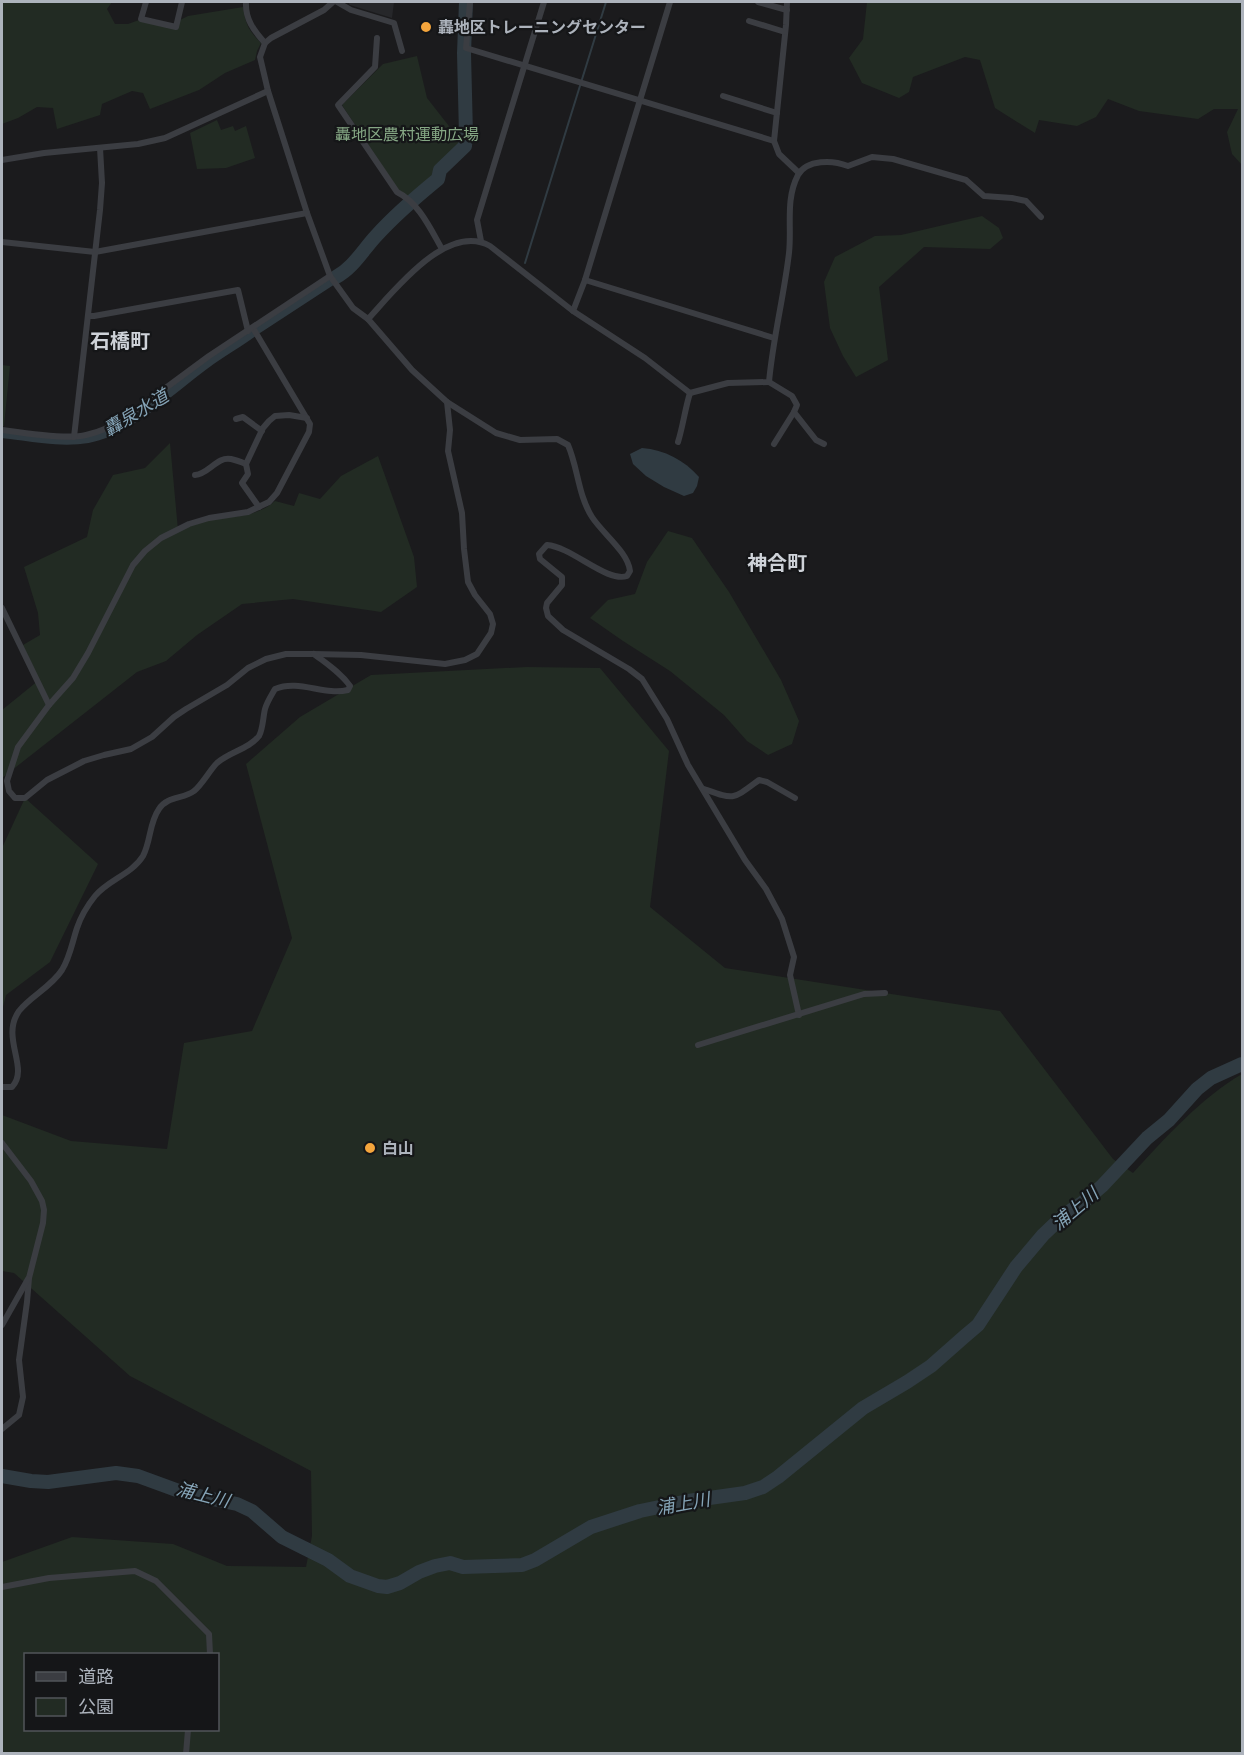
<svg xmlns="http://www.w3.org/2000/svg" width="1244" height="1755" viewBox="0 0 1244 1755" font-family="'Noto Sans','Noto Sans JP',sans-serif">
<style>
.built{fill:#26272a}
.green{fill:#222b23;fill-rule:evenodd}
.water{fill:#303b42}
.lines{fill:none;stroke-linecap:round;stroke-linejoin:round}
.stream{stroke:#303b42;stroke-width:2}
.canal{stroke:#303b42;stroke-width:8}
.river{stroke:#303b42;stroke-width:14}
.minor{stroke:#3b3d42;stroke-width:6}
.poi-dot{fill:#f4a53c;stroke:#151618;stroke-width:2}
.labels{text-anchor:middle;stroke-width:4.5;stroke-linejoin:round;paint-order:stroke}
.poi-label{font-size:16px;font-weight:bold;fill:#adb3bc;stroke:#151618;text-anchor:start}
.park-label{font-size:16px;fill:#85a784;stroke:#151618}
.water-label{font-size:18px;font-style:italic;fill:#85a4b7;stroke:#151618}
.quarter-label{font-size:20px;font-weight:bold;fill:#ced2d8;stroke:#151618}
</style>
<rect width="100%" height="100%" fill="#1b1b1d"/>
<polygon class="built" points="348,2 394,2 392,18 350,5"/>
<g class="green">
<path d="M2 2H112L107 9 115 24H128L139 20 177 29 180 20 188 16 243 7C246 25 248 30 261 43L257 51 255 60 225 73 199 90 150 109 143 93 132 91 102 104 100 115 57 129 53 108 37 107 18 118 2 124Z"/>
<polygon points="867,2 1242,2 1242,165 1232,154 1227,132 1238,109 1214,109 1198,119 1139,111 1108,99 1096,117 1077,126 1039,120 1035,133 995,108 980,60 965,57 913,77 909,92 899,98 862,83 849,58 863,39"/>
<polygon points="417,56 427,98 463,144 434,172 437,177 411,198 399,191 342,105 383,64"/>
<polygon points="217,120 221,130 233,126 235,131 246,126 255,158 226,168 197,169 190,133"/>
<polygon points="982,216 999,228 1003,238 990,249 924,247 879,287 888,360 856,377 843,356 830,328 824,282 835,257 875,236 901,235"/>
<polygon points="2,365 10,366 4,426 2,426"/>
<path d="M170 443 178 530C189 527 200 522 211 520 234 516 257 517 275 501L294 506 299 493 320 499 341 476 378 456 414 557 417 587 381 612 293 599 242 604 197 635 166 661 137 672 2 778V710L39 680 23 645 40 635 38 613 24 567 87 537 93 510 113 475 145 468Z"/>
<polygon points="668,531 692,538 729,592 781,680 799,721 792,744 768,755 747,741 724,715 670,671 623,641 590,618 608,600 635,594 647,562"/>
<path d="M527 667 600 668 669 751 650 907 725 968 1000 1011 1113 1159 1133 1173C1164 1139 1202 1097 1242 1074V1753H2V1562L72 1537 173 1544 227 1566 306 1567 312 1536 311 1471 130 1376 14 1273 2 1271V1115L71 1141 167 1149 184 1043 252 1031 292 938 246 764 300 717 371 675ZM26 1654H218V1730H26Z"/>
<polygon points="25,798 98,864 50,962 6,995 2,1011 2,848"/>
</g>
<path class="water" d="M642 448C665 450 684 460 699 477L697 486 693 493 684 496 664 487 646 476 633 464 630 454Z"/>
<g class="lines">
<polyline class="stream" points="525,263 606,2"/>
<g class="canal">
<polyline points="259,329 331,282"/>
<path d="M2 434C30 437 60 444 88 439 127 433 175 387 207 364 222 353 238 344 253 333"/>
</g>
<g class="river">
<path d="M336 277C353 268 363 250 376 236 395 215 416 197 438 179L440 170 465 146 466 135 464 53 466 2"/>
<polyline points="2,1476 31,1481 48,1482 116,1473 138,1476 179,1491 207,1498 237,1504 252,1511 282,1537 328,1560 350,1576 378,1586 387,1587 400,1583 419,1572 435,1566 450,1563 463,1567 522,1565 535,1560 591,1527 640,1511 688,1501 745,1493 763,1487 778,1477 863,1408 907,1382 931,1366 965,1336 978,1325 1016,1267 1043,1235 1064,1215 1082,1203 1102,1186 1147,1138 1169,1120 1197,1089 1211,1078 1242,1064"/>
</g>
<g class="minor">
<polyline points="146,2 141,19 176,27 182,2"/>
<path d="M246 2C245 19 254 31 265 43"/>
<path d="M333 2 324 10 271 38 265 43 260 57 268 91 307 213 330 276 353 308 368 319 412 370 447 402 496 433 520 440 557 439 568 445C578 468 578 495 592 517 603 534 628 552 630 571L627 576C607 583 572 547 547 545L539 554 540 559 562 577V585L547 603 546 608 548 616 563 630 629 669 642 679 667 719 688 765 745 860 766 889 782 919 794 957 790 975 799 1015"/>
<polyline points="337,2 351,10 394,23 402,51"/>
<polyline points="470,2 466,48 774,141"/>
<polyline points="758,2 787,10"/>
<polyline points="787,2 786,25 774,141 779,154 799,173"/>
<polyline points="749,21 785,32"/>
<path d="M377 38 375 67 338 105 397 192C419 203 430 228 442 249"/>
<polyline points="723,96 777,113"/>
<polyline points="2,160 44,153 138,144 165,138 268,91"/>
<polyline points="481,241 477,220 544,2"/>
<polyline points="2,242 95,252 307,213"/>
<polyline points="585,280 774,338"/>
<polyline points="573,311 585,280 670,2"/>
<polyline points="88,316 94,316 238,290 248,331"/>
<path d="M368 319C394 291 447 222 490 246L573 311 645 358 690 393"/>
<polyline points="253,328 310,424 309,432 277,493 269,502 248,512 209,518 189,524 161,538 145,551 133,565 88,653 73,678 49,705 18,747 7,781 9,791 15,798 25,798 47,780 84,761 104,755 131,749 152,737 174,717 186,709 227,685 248,668 266,659 286,654 313,654 361,655 445,664 465,660 477,654 491,633 493,624 490,614 475,595 468,582 464,549 462,513 448,451 450,430 447,402"/>
<polyline points="769,382 792,396 797,405 794,412 816,440 824,444"/>
<path d="M690 393 728 383 769 382C773 338 784 296 789 253 792 227 785 200 798 175 807 159 833 160 848 166L872 157 893 159 966 180 984 196 1012 198 1026 201 1041 217"/>
<polyline points="236,419 243,417 262,431"/>
<path d="M2 430C23 433 66 440 86 435 100 432 113 426 125 418L209 356 330 276"/>
<polyline points="74,437 100,210 102,183 100,148"/>
<path d="M678 442C683 426 685 409 690 393"/>
<polyline points="774,444 794,412"/>
<path d="M195 475C209 474 217 456 231 459 236 460 241 462 246 464"/>
<polyline points="259,507 242,483 248,474 246,464 263,428 269,421 275,416 289,415 307,418"/>
<polyline points="2,608 49,705"/>
<path d="M704 789C735 800 732 800 759 780L767 782 795 798"/>
<polyline points="698,1045 864,994 885,993"/>
<path d="M2 1087H12C30 1068 0 1038 19 1011 31 996 51 987 62 970 70 957 72 943 77 928 81 916 87 906 95 896 108 880 132 874 143 856 151 841 149 823 159 809 167 796 184 799 194 791 201 786 210 770 217 763 229 752 249 749 259 736 263 729 263 717 265 709 267 702 271 696 275 689 299 679 324 696 348 690L350 686C341 673 327 664 314 654"/>
<polyline points="2,1143 31,1181 42,1201 44,1210 43,1223 29,1278 27,1302 19,1360 23,1397 19,1415 2,1429"/>
<polyline points="2,1325 28,1279"/>
<polyline points="2,1587 49,1578 135,1571 156,1581 209,1634 210,1654"/>
<polyline points="186,1754 188,1730"/>
</g>
</g>
<g class="poi-dot">
<circle cx="426" cy="27" r="6"/>
<circle cx="370" cy="1148" r="6"/>
</g>
<g class="labels">
<g class="poi-label">
<text x="438" y="33">轟地区トレーニングセンター</text>
<text x="382" y="1154">白山</text>
</g>
<g class="park-label">
<text x="407" y="140">轟地区農村運動広場</text>
</g>
<g class="water-label">
<text transform="translate(136 413) rotate(-31)" y="6">轟泉水道</text>
<text transform="translate(1075 1209) rotate(-40)" y="6">浦上川</text>
<text transform="translate(203 1495) rotate(14)" y="6">浦上川</text>
<text transform="translate(683 1504) rotate(-10)" y="6">浦上川</text>
</g>
<g class="quarter-label">
<text x="120" y="348">石橋町</text>
<text x="777" y="570">神合町</text>
</g>
</g>
<rect width="1244" height="1755" fill="none" stroke="#adb3bc" stroke-width="6"/>
<rect x="24" y="1653" width="195" height="78" fill="#151618" stroke="#52555a" stroke-width="1.5"/>
<rect x="36" y="1672" width="30" height="9" fill="#3b3d42" stroke="#52555a" stroke-width="1.5"/>
<text x="78" y="1683" font-size="18" fill="#adb3bc">道路</text>
<rect x="36" y="1698" width="30" height="18" fill="#222b23" stroke="#52555a" stroke-width="1.5"/>
<text x="78" y="1713" font-size="18" fill="#adb3bc">公園</text>
</svg>
